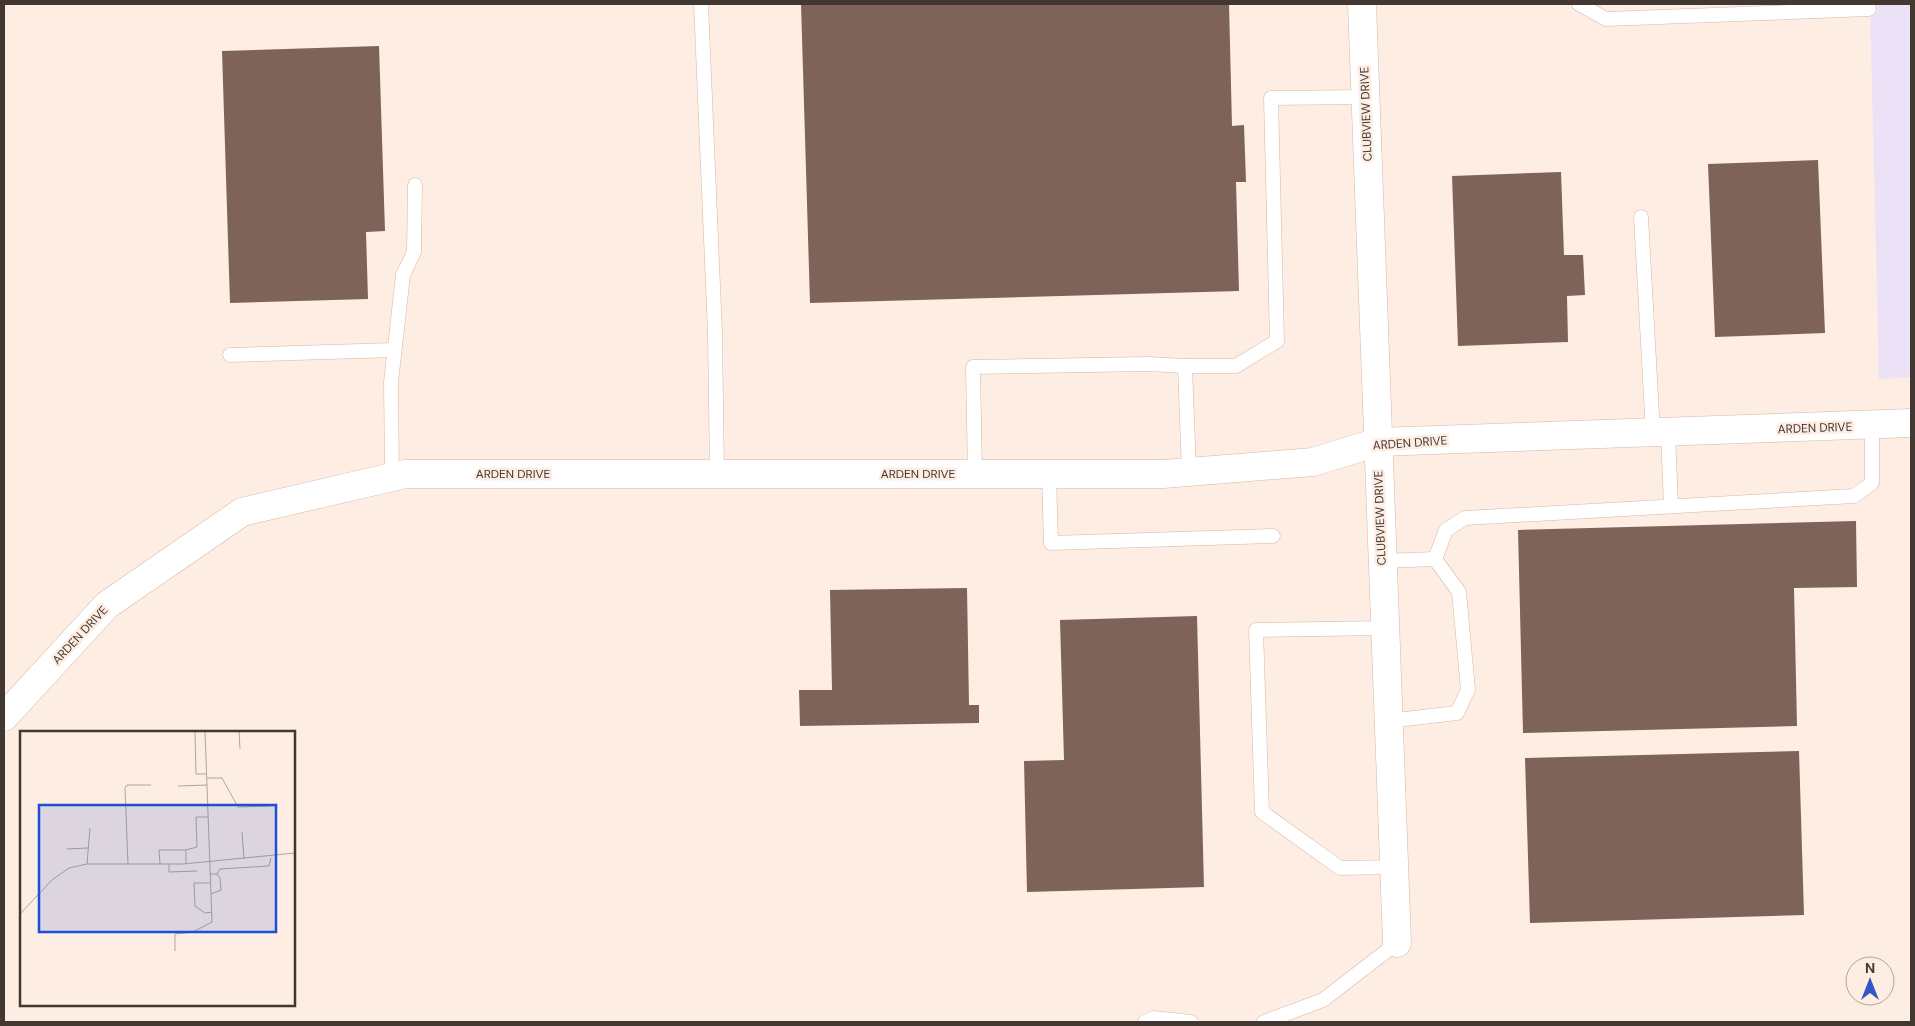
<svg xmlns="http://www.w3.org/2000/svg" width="1915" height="1026" viewBox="0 0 1915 1026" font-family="'DM Sans',sans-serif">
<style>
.industrial{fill:#ebe2f7}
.building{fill:#7e6358}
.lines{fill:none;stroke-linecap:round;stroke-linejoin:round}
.service-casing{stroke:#d4b8a8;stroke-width:15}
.minor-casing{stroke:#d4b8a8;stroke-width:29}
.service{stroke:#fff;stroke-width:14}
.minor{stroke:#fff;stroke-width:28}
.labels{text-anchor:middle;stroke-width:5;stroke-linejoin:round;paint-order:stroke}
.street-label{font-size:12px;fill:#433831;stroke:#feede2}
.inset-road{fill:none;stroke:#b3a59b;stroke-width:1}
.view{fill:#1d4ed8;fill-opacity:0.15;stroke:#1d4ed8;stroke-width:2.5}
.inset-edge{fill:none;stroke:#433831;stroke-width:2.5}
</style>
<rect width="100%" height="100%" fill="#feede2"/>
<polygon class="industrial" points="1870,4 1911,4 1911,377 1879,379"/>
<g class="building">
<polygon points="801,4 1229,4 1232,126 1244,125 1246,182 1236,182 1239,291 810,303"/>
<polygon points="379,46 385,231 366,232 368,299 230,303 222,51"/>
<polygon points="1818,160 1825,333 1715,337 1708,164"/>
<polygon points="1561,172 1564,255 1583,255 1585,295 1567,296 1568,342 1458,346 1452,176"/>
<polygon points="1856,521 1857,587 1794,588 1797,726 1523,733 1518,530"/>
<polygon points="967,588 969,705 979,705 979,723 800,726 799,690 832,690 830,590"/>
<polygon points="1197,616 1204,887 1027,892 1024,761 1064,760 1060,620"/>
<polygon points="1799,751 1804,915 1530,923 1525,758"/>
</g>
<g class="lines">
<g class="service-casing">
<g id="service">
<polyline points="701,4 715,333 717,474"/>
<polyline points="1579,4 1606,19 1869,9"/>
<polyline points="1641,217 1653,433"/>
<polyline points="230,355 394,350"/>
<polyline points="1668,433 1671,506"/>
<polyline points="1189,472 1185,366 1236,366 1277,341 1271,98 1366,97"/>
<polyline points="975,474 973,367 1148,364 1185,366"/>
<polyline points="1049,474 1051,543 1273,536"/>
<polyline points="392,477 391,382 403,275 414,252 415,185"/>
<polyline points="1435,559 1446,530 1465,518 1854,496 1872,483 1872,426"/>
<polyline points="1382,561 1435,559 1459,592 1468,690 1457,713 1388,721"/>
<polyline points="1385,628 1256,630 1262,812 1340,868 1394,867"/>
<polyline points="1145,1022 1154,1018 1191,1022"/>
<polyline points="1264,1022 1323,1000 1397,943"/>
</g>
</g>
<g class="minor-casing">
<g id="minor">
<polyline points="1362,4 1397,943"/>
<polyline points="4,717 107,605 242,512 405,474 1163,474 1313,462 1378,442 1911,423"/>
</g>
</g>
<use href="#service" class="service"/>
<use href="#minor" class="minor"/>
</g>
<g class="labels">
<g class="street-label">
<text transform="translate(1366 114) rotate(-92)" y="4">CLUBVIEW DRIVE</text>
<text transform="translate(1815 428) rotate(-2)" y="4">ARDEN DRIVE</text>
<text transform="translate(1410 443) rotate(-4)" y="4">ARDEN DRIVE</text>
<text x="513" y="478">ARDEN DRIVE</text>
<text x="918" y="478">ARDEN DRIVE</text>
<text transform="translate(1380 518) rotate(-92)" y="4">CLUBVIEW DRIVE</text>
<text transform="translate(80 635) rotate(-47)" y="4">ARDEN DRIVE</text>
</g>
</g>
<g transform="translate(20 731)">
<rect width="275" height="275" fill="#feede2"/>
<path class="inset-road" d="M175 0 176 43H187M219 0 220 18M187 47H202L218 76 251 75M158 55 187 54M222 101 224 128M47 118 68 117M166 132V119L177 116 176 86H188M67 133 70 97M108 133 105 57 107 54H131M140 133 139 119H166M149 133V141L177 140M190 143H197L200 147 201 159 191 163M197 143 200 138 249 135 251 127M190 152H174L175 175 185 182 192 181M0 183 32 149 49 137 67 133H163L275 122M155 220V203L173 201 192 191 185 0"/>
<path class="view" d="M19 74H256V201H19Z"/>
<rect width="275" height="275" class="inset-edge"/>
</g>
<rect width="1915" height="1026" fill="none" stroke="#433831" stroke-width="10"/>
<g transform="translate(1870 981)"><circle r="24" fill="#feede2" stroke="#b3a59b"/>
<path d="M0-4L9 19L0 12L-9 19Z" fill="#3156c6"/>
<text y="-8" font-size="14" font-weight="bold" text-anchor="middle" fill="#433831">N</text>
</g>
</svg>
